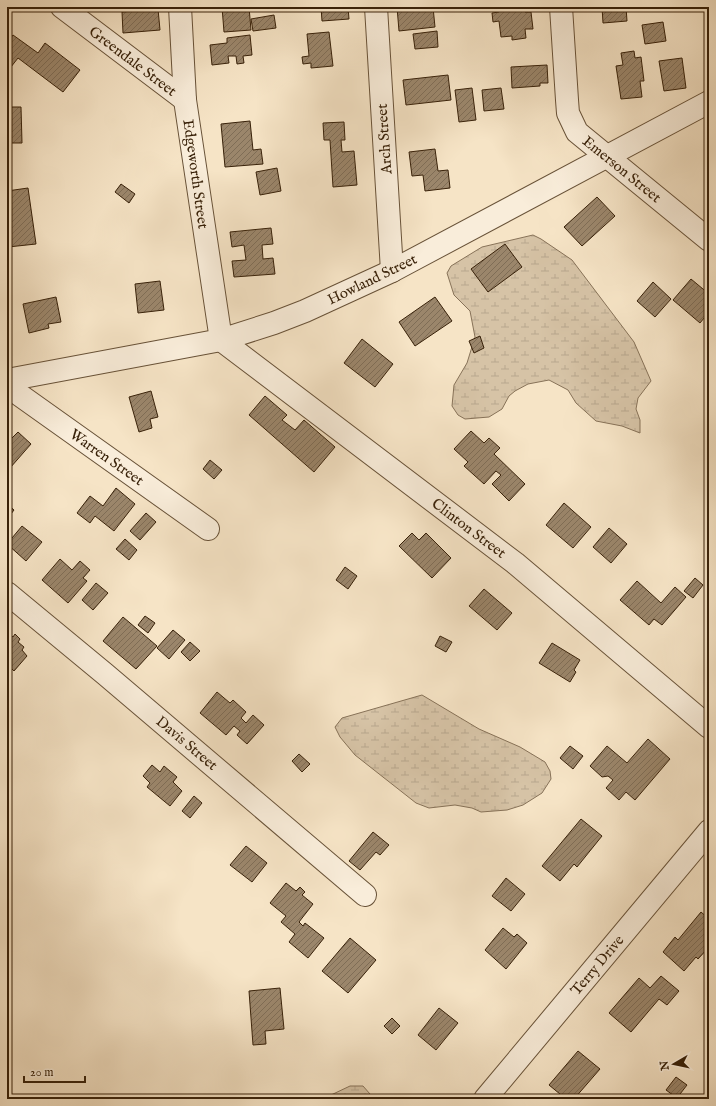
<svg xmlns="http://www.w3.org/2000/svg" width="716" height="1106" viewBox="0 0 716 1106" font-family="'IM FELL English',serif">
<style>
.wetland{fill:url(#wetland-marsh);stroke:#877258}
.building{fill:url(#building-hatch);stroke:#382109}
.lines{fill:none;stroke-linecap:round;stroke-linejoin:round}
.minor-casing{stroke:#685238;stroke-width:24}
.minor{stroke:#f9edda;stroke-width:22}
.labels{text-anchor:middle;stroke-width:3;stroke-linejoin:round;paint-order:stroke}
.street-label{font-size:15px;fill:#382109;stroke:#f9edda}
</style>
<defs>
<pattern id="wetland-marsh" width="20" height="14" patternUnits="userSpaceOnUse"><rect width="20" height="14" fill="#d6c3a6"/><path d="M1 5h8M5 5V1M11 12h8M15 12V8" fill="none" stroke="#b8a78e"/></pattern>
<pattern id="building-hatch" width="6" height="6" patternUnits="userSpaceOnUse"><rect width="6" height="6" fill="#9b866b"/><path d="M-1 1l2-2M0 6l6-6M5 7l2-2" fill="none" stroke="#7f6d56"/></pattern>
</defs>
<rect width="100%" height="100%" fill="#f6e4c6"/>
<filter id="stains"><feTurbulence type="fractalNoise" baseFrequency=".005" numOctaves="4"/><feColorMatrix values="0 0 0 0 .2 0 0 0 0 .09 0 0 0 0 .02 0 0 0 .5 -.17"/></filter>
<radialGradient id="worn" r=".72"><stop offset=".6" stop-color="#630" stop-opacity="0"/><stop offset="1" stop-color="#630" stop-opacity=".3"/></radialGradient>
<g class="wetland">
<polygon points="533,235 541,239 572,260 634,342 651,381 638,398 636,409 640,420 640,433 622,426 596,421 576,403 568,390 549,380 528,384 515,391 509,396 502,409 489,417 465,419 458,415 452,406 454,385 467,363 475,337 470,311 454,295 447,273 451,266 482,247"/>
<polygon points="422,695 479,729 520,747 545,762 550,771 551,779 542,793 523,805 507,810 481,812 472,808 455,805 429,808 416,803 355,755 340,737 335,727 342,718"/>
<polygon points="350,1086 363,1086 370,1094 373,1099 327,1099 331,1095"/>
</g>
<g class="building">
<polygon points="222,7 249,7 251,30 224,32"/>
<polygon points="321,7 348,7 349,19 322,21"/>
<polygon points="397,7 433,7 435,27 399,31"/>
<polygon points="501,7 524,7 525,12 531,12 533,29 525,29 526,38 512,40 512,36 501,37 499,21 493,22 492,13 499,12 498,8 501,8"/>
<polygon points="602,7 626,7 627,21 603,23"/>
<polygon points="158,9 160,30 123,33 122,12"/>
<polygon points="274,15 276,28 253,31 251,19"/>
<polygon points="663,22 666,41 645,44 642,25"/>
<polygon points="437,31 438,47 415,49 413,34"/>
<polygon points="329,32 333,66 311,68 311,63 303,64 302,57 309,56 307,34"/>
<polygon points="13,35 38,53 45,43 80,70 63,92 18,58 7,72 7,43"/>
<polygon points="250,35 252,55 243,56 244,63 237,64 236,56 228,56 229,63 212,65 210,45 227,43 227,38"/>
<polygon points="634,51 635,58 641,57 644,81 640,81 642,97 621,99 616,66 623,65 621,53"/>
<polygon points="682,58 686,88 664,91 659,61"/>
<polygon points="547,65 548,83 540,83 540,86 512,88 511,67"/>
<polygon points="448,75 451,100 406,105 403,80"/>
<polygon points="472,88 476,120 459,122 455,90"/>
<polygon points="501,88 504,109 484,111 482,90"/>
<polygon points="7,107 21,107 22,143 7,143"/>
<polygon points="250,121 253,150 261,149 263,164 225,167 221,124"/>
<polygon points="344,122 345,140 341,140 342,152 354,151 357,185 333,187 330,140 324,140 323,123"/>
<polygon points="435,149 438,171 448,170 450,188 425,191 423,175 412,176 409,152"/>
<polygon points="277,168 281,191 260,195 256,172"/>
<polygon points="121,184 135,194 129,203 115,192"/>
<polygon points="28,188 36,244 8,247 7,191"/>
<polygon points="597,197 615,216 582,246 564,227"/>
<polygon points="271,228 273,244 262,245 263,259 273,258 275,274 234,277 232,261 246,260 244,245 232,247 230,232"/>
<polygon points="505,244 522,267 488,292 471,269"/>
<polygon points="691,279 709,294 709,312 700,323 673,300"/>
<polygon points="160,281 164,310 138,313 135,284"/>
<polygon points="653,282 671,299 655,317 637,301"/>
<polygon points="56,297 61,322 48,324 49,328 29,333 23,304"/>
<polygon points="435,297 452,321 415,346 399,322"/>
<polygon points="480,336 484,348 474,353 469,341"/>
<polygon points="362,339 393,364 375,387 344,363"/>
<polygon points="151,391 158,417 150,419 152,428 139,432 129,397"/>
<polygon points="265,396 287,415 282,420 295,430 304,420 335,447 314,472 249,415"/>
<polygon points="471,431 484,443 489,438 500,448 494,454 525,484 509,501 492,484 501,475 496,471 484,484 464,466 468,462 454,449"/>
<polygon points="18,432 31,444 10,468 7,466 7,438 8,436 11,439"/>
<polygon points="210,460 222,470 214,479 203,469"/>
<polygon points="116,488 135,504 114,531 95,516 90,523 77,513 90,496 103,506"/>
<polygon points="564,503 591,527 573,548 546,525"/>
<polygon points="7,504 14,510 7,519"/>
<polygon points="146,513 156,522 140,540 130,531"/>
<polygon points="22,526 42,542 26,561 7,544"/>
<polygon points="609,528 627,544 611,563 593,547"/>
<polygon points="412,533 419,540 426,533 451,558 432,578 399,546"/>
<polygon points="125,539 137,550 129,560 116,549"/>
<polygon points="60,559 72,570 80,561 90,570 83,578 87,581 68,603 42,580"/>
<polygon points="345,567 357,576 348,589 336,580"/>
<polygon points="695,578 703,585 693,598 684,591"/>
<polygon points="637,581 661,603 675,587 686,597 662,625 654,619 649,625 620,600"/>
<polygon points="96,583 108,593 93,610 82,600"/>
<polygon points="484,589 512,613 497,630 469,606"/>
<polygon points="145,616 155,623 148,633 138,625"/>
<polygon points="123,617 157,646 136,669 103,641"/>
<polygon points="173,630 185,640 169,659 157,648"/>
<polygon points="7,632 13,637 15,634 20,639 18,642 24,647 22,650 27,656 14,671 7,664"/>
<polygon points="440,636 452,642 446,652 435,646"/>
<polygon points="190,642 200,651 190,661 181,652"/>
<polygon points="552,643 580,660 574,670 576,672 570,682 539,663"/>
<polygon points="217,692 230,703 233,700 246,712 241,718 246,723 253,715 264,725 247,744 237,735 240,731 234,726 226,735 200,713"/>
<polygon points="648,739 670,759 635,800 626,792 619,800 606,788 613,780 608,776 602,777 590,766 607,746 627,763"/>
<polygon points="570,746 583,756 573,769 560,758"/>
<polygon points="299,754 310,764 302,772 292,761"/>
<polygon points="152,765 160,772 164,766 177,777 173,782 182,791 170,806 147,787 150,783 143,776"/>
<polygon points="194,796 202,803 190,818 182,811"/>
<polygon points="581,819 602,836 577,867 574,864 560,881 542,866"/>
<polygon points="373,832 389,845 380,855 376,852 360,870 349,861"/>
<polygon points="246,846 267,863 252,882 230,865"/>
<polygon points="506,878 525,894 511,911 492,896"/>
<polygon points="286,883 296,891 300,887 305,892 302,895 313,904 299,922 303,926 305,923 324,938 308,958 289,942 295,934 281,922 286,916 270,903"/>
<polygon points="701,912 709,919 709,947 698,959 696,957 684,971 663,952 675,937 678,940"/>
<polygon points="503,928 514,937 517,934 527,943 506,969 485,950"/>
<polygon points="350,938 376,960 348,993 322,971"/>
<polygon points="661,976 679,991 667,1005 659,999 631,1032 609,1013 639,978 650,988"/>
<polygon points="280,988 284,1029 265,1031 266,1044 253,1045 249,991"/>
<polygon points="439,1008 458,1023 436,1050 418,1035"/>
<polygon points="392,1018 400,1026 392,1034 384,1026"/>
<polygon points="578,1051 600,1069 574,1099 566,1099 549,1085"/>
<polygon points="676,1077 687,1085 677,1098 666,1090"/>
</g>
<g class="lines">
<g class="minor-casing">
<g id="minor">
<polyline points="62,7 185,100"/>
<polyline points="180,7 185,100 221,340 515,563 709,727"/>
<polyline points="376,7 392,271"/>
<polyline points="561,7 567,100 568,113 577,132 709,240"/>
<polyline points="7,380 221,340 274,323 305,311 392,271 709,102"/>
<polyline points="7,386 208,529"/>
<polyline points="7,593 105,674 365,895"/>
<polyline points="485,1099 709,831"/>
</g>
</g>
<use href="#minor" class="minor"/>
</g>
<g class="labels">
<g class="street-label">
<text transform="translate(133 61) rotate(37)" y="5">Greendale Street</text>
<text transform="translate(384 139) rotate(-94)" y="5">Arch Street</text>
<text transform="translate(622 169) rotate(39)" y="5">Emerson Street</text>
<text transform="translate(196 174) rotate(82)" y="5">Edgeworth Street</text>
<text transform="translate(372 279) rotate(-26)" y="5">Howland Street</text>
<text transform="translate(107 457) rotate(35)" y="5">Warren Street</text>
<text transform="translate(469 528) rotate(37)" y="5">Clinton Street</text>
<text transform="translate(187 743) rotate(40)" y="5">Davis Street</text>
<text transform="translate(597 965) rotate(-50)" y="5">Terry Drive</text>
</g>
</g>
<rect width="716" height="1106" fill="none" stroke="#f6e4c6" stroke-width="24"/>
<rect x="8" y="8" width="700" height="1090" fill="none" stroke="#382109" stroke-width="2"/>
<rect x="12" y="12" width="692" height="1082" fill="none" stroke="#382109"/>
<g transform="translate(674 1064) rotate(261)" stroke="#f9edda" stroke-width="3" paint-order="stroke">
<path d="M0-3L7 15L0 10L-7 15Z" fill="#382109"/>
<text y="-6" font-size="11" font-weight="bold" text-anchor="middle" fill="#382109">N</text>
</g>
<path d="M24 1076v6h61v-6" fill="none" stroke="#382109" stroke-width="2"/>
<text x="30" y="1076" font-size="12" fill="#382109" stroke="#f9edda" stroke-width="3" paint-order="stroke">20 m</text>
<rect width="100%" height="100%" filter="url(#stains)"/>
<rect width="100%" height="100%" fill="url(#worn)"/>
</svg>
